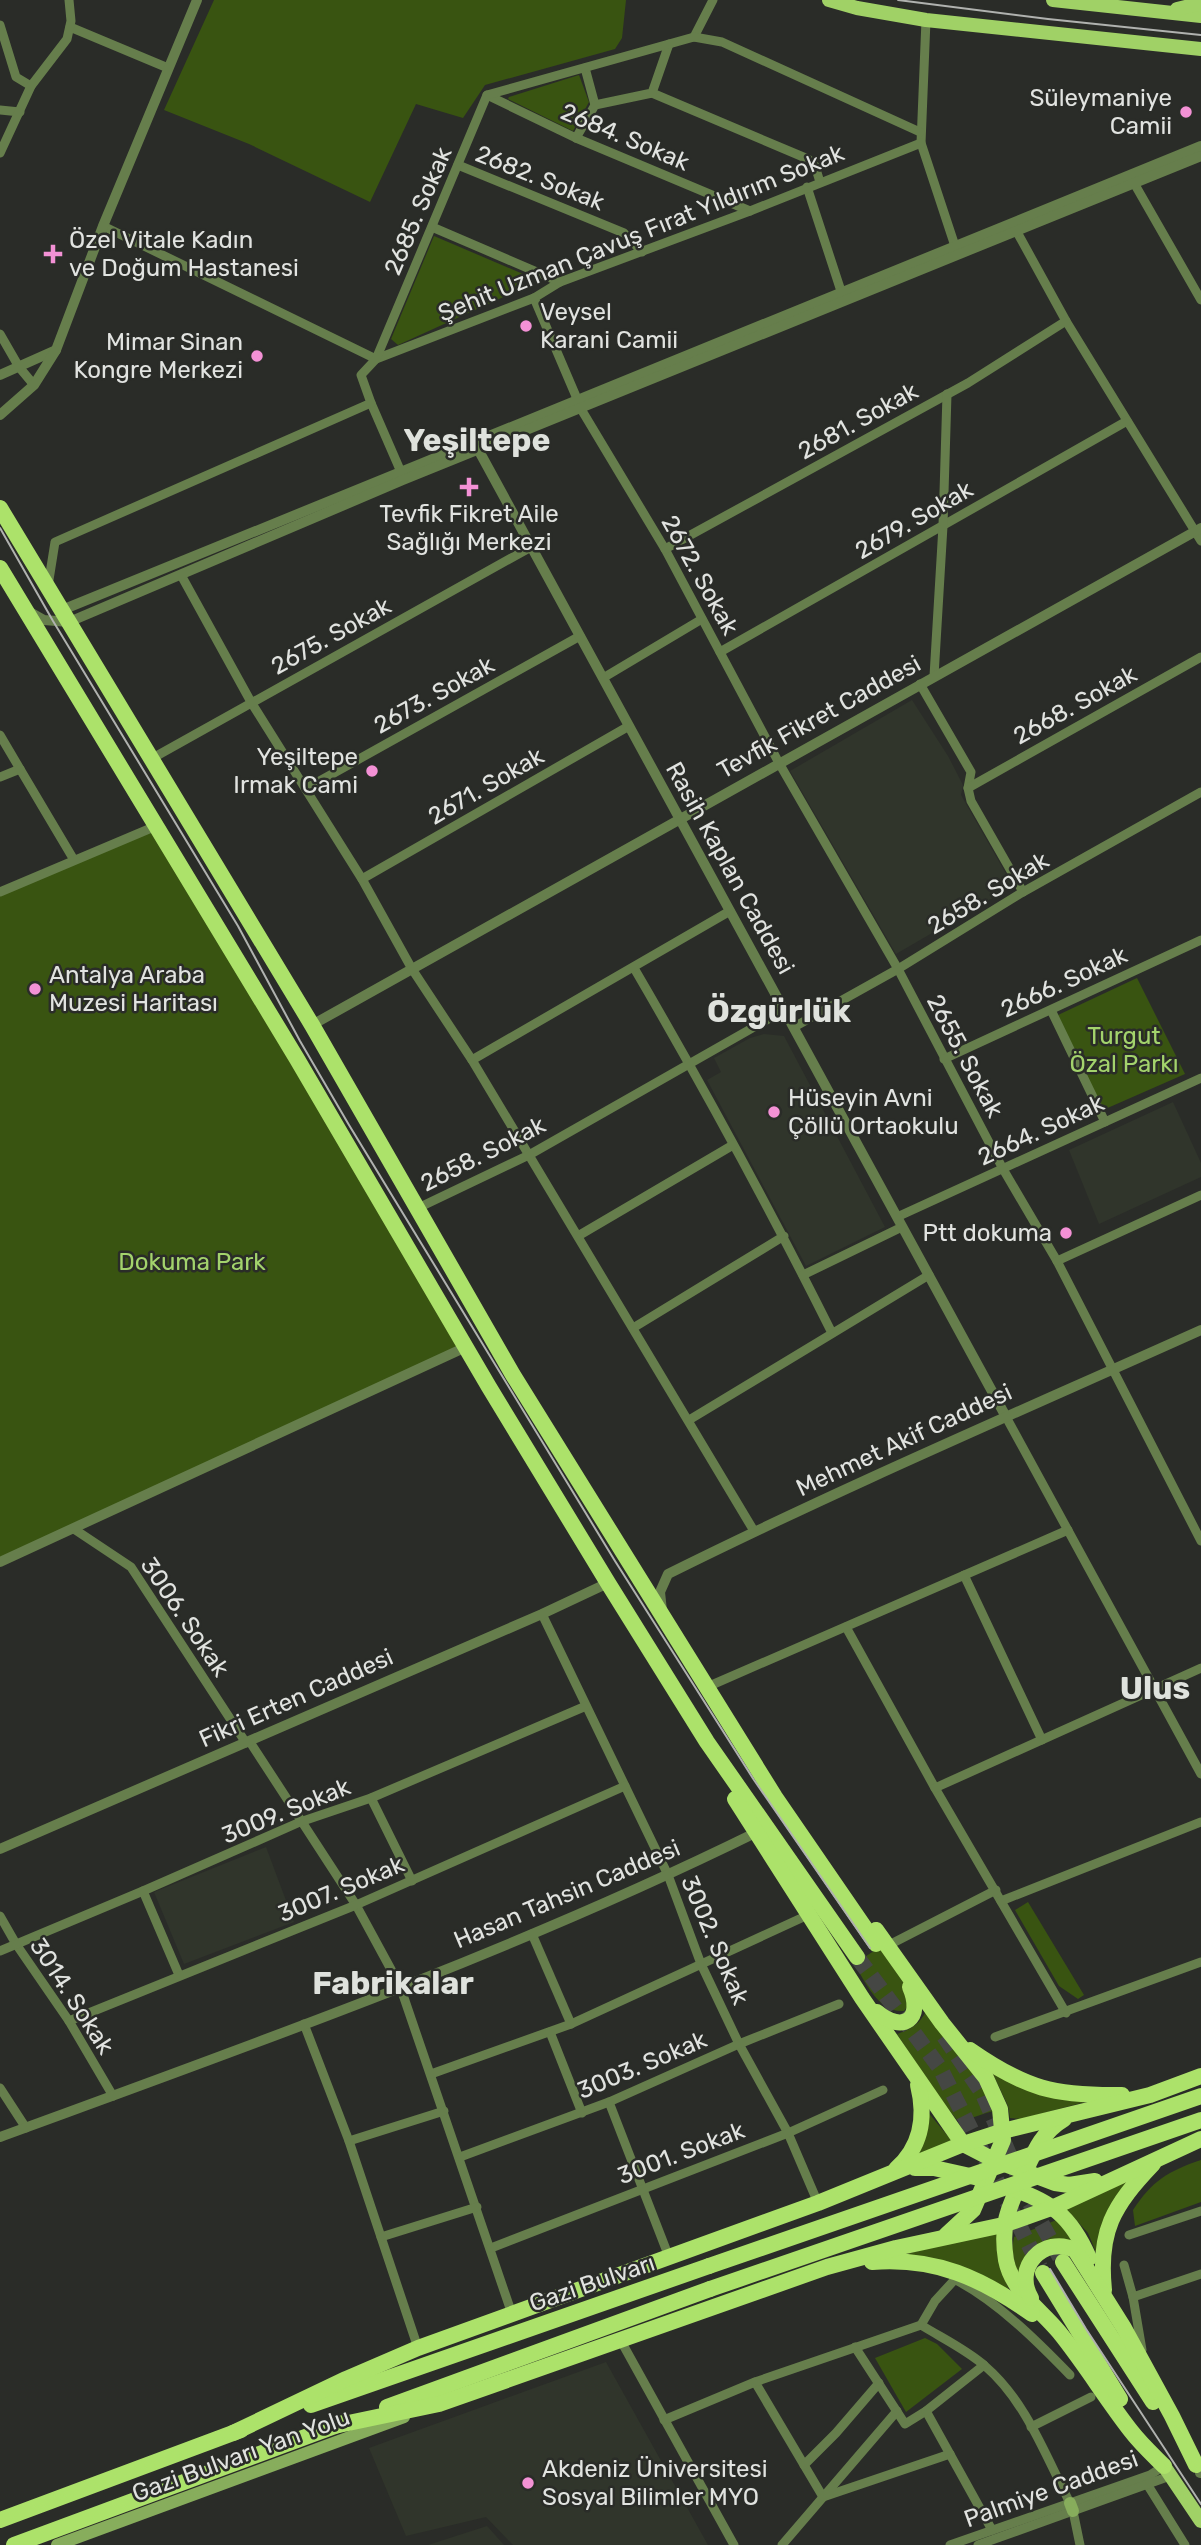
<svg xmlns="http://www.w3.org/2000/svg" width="1201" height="2545" viewBox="0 0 1201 2545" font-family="Rubik,sans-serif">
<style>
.built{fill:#30352b}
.green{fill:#395411}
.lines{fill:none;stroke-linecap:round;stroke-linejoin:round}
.trunk-tunnel{stroke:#454744;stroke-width:16;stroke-dasharray:16 8;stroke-linecap:butt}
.minor{stroke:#667e4c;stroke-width:9}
.tertiary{stroke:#667e4c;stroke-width:10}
.secondary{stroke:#87ad5c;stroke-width:12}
.primary{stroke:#a0d166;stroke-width:14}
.trunk{stroke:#ace26a;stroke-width:16}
.tram{stroke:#b0b2af;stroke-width:2}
.trunk-bridge{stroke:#ace26a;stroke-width:16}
.poi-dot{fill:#f391d5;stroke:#2a2c28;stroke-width:2.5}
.labels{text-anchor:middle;stroke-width:5;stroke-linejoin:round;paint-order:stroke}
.poi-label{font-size:24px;fill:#e1e3e0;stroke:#2a2c28;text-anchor:start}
.street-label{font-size:24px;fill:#e1e3e0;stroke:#2a2c28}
.park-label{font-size:24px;fill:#a3d36c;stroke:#2a2c28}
.district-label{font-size:32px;font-weight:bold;fill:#dfe2dd;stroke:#2a2c28}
</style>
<rect width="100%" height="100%" fill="#2a2c28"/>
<g class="built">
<polygon points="912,700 948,756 963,785 961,795 1013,886 896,954 790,771"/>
<polygon points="764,1034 784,1036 885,1227 806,1266 707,1080 721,1072 714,1058 750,1038"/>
<polygon points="1173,1102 1201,1163 1201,1177 1099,1224 1069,1150"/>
<polygon points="266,1847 294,1922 184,1964 154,1892"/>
<polygon points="606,2362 708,2545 513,2545 486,2517 406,2536 369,2448"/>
<polygon points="487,2526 504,2545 428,2545"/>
</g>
<g class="green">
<polygon points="214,0 626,0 622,38 615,49 485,85 463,118 416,104 370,202 249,144 164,110"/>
<polygon points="579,75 589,102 573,131 508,99 509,97"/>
<polygon points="434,236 523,274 523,288 398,345 391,339"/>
<polygon points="156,826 466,1347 0,1564 0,892"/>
<polygon points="1137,978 1185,1074 1103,1110 1058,1015"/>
<polygon points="1028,1902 1084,1995 1078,1999 1059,1986 1015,1910"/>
<path d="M883 1945 903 1976 910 2003 904 2011C878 2013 866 1982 854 1964Z"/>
<path d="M927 2009 990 2098 994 2111C982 2113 969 2121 957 2120L936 2093 897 2034C912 2029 920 2024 927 2009Z"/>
<polygon points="992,2072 1085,2102 1021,2119 1010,2118 1008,2106"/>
<polygon points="927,2111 952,2141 913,2159"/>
<path d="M1201 2160V2202L1135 2226 1133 2210C1152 2181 1168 2171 1201 2160Z"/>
<polygon points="1130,2179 1098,2257 1088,2233 1067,2210 1068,2205"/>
<polygon points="1059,2219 1078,2246 1058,2241 1018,2277 1012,2250 1014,2237"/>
<polygon points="994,2232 999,2234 1000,2265 1009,2290 906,2254"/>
<polygon points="925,2338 937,2344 962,2369 906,2412 875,2358"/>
</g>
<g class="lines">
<g class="trunk-tunnel">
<polyline points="857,1957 940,2068 1040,2267"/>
<polyline points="944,2036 983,2094 1017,2173"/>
<polyline points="1030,2203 1060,2257"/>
</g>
<g class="minor">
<polyline points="926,20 921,143 955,246"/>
<polyline points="0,25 16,77 31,86"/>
<polyline points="70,27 168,68"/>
<polyline points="694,37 713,0"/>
<polyline points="585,68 595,105"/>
<polyline points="652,93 808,159 815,166 820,182"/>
<polyline points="487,95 576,138 750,211"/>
<polyline points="0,110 20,112"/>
<polyline points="576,138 595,105 652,93 669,44"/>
<polyline points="0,153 31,86 67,39 71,21 69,0"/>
<polyline points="458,165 624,233 642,252"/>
<polyline points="1134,183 1201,300"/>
<polyline points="807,187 841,291"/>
<polyline points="103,226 376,359 534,298 560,282 750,211 921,143"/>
<polyline points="432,227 560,282"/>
<polyline points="1017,232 1066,321 1201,541"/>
<polyline points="534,298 578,401"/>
<polyline points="0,334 19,367 34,385"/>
<polyline points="371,403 401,472"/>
<polyline points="581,409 665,549 779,763 898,969 1003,1169 1057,1261 1201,1541"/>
<polyline points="665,549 968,383 1066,321"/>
<polyline points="181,575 251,702 362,879 412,969 472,1060 754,1531"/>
<polyline points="48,586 55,542 371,403 361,375 376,359 487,95 694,37 722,42 920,132"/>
<polyline points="720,652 1127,421"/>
<polyline points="934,676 943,526 947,394"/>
<polyline points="603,678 702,619"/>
<polyline points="920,684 971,772 968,788 971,801 1023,892"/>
<polyline points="0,735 20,769 0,777"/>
<polyline points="151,759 531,547"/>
<polyline points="20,769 74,860"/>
<polyline points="307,788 580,636"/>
<polyline points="968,788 1201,657"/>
<polyline points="362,879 629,726"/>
<polyline points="0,892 156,826"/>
<path d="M634 968C704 1088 770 1209 832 1333"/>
<polyline points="1051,1010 1105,1122"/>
<polyline points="794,1027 898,969 1023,892 1201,792"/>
<polyline points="944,1059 1201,940"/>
<polyline points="472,1060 730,911"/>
<polyline points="418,1208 529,1155 784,1010"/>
<polyline points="897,1217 1201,1078"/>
<polyline points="578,1236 733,1145"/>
<polyline points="1057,1261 1201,1195"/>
<polyline points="803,1275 902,1227"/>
<polyline points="633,1328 784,1236"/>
<polyline points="1005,1415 1201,1774"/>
<polyline points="689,1420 929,1275"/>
<polyline points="74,1529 131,1567 246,1743"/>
<polyline points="964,1575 1042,1740"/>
<polyline points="542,1614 668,1875 701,1964 739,2044 788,2133 818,2203"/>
<polyline points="846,1627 935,1788 1066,2013"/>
<polyline points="707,1687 1068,1530"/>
<polyline points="250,1742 356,1905 400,1986 512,2314"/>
<polyline points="935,1788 1201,1668"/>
<polyline points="371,1798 412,1881"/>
<polyline points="143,1891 179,1975"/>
<polyline points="1001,1901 1201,1822"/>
<polyline points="0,1916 16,1944 69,2021 113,2096"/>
<polyline points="532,1934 571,2024"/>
<polyline points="887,1946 996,1890"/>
<polyline points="0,1951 143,1891 300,1822 371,1798 586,1706"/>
<polyline points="69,2021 356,1905 625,1786"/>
<polyline points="304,2024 349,2141 418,2348"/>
<polyline points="550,2032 582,2113"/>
<polyline points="995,2037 1201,1962"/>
<polyline points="431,2074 571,2024 808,1915"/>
<polyline points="0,2088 26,2128"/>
<polyline points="609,2102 669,2257"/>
<polyline points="349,2141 444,2111"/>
<polyline points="460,2157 609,2102 739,2044 839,2004"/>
<polyline points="1129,2235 1201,2211"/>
<polyline points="381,2237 477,2207"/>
<polyline points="491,2248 788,2133 883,2090"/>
<polyline points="1124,2265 1133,2297 1142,2350"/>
<path d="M954 2279C997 2301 1037 2341 1070 2375"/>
<polyline points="1133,2297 1201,2274"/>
<polyline points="921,2325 935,2301 958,2276"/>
<polyline points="621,2341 734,2545"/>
<polyline points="855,2347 905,2424 926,2411 984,2365"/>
<polyline points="755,2382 823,2497 950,2454"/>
<polyline points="926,2411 992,2530"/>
<path d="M664 2420 755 2382 921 2325C942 2338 967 2350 985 2366 1026 2401 1046 2457 1070 2503"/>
<polyline points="1031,2427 1091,2397"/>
<polyline points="804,2465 836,2433 879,2383"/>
<polyline points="1147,2484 1185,2545"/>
<polyline points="1073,2511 1080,2545"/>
<polyline points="782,2545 897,2411"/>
<polyline points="950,2545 1150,2475 1164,2466"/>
<polyline points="978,2545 1170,2476"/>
</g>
<g class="tertiary">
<polyline points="0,375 56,350"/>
<polyline points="0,415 34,385 56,350 103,226 197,0"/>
<polyline points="479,451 1005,1415"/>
<polyline points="62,610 1201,146"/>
<polyline points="28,611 44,620 69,622 403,480 1201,156"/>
<polyline points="312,1025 1201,528"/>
<polyline points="0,1562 466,1347"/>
<path d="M662 1611 660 1592 668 1574C843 1487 1023 1410 1201 1330"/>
<polyline points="0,1849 542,1614 608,1583"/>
<path d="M0 2137C254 2044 511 1953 755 1833"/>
<polyline points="1200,2473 1201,2473"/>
</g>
<g class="secondary">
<polyline points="1070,2503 1073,2511"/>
<polyline points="57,2545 404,2417"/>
</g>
<g class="primary">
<polyline points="829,0 857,8 926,20 1201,49"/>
<polyline points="1053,0 1201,16"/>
<polyline points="1177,9 1198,4 1201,0"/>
<polyline points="1164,2466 1201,2521"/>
</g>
<g class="trunk">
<polyline points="0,508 312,1025 513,1375 775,1797 876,1944"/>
<polyline points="0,568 297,1059 489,1387 608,1583 707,1742 857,1957"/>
<polyline points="735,1799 862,1998 963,2144 994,2160 1055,2183 1069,2185 1095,2181"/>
<polyline points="876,1930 942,2023 986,2078 1000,2109 1003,2140 973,2210 946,2235"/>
<path d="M877 2012C903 2034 924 2019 910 1987"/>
<path d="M970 2050C1026 2089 1054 2096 1122 2095"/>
<path d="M1064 2119C1042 2132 1034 2152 1024 2174 1009 2207 1000 2223 1006 2260 1012 2291 1040 2309 1059 2332 1085 2364 1106 2399 1131 2431 1141 2444 1153 2455 1164 2466"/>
<polyline points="915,2168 934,2168 979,2178"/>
<path d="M896 2169C922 2146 926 2117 918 2085"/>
<path d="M1007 2187C1051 2201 1071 2216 1089 2258"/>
<path d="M872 2262C936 2257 981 2278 1032 2314"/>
<polyline points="1063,2262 1153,2402"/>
<polyline points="1043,2273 1120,2399"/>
<path d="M1104 2290C1098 2231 1113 2206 1153 2164"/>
<path d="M1031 2298C1013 2268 1043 2235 1075 2250L1124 2328 1172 2416 1196 2465"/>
<polyline points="311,2405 709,2266"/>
<polyline points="387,2407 710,2289"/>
<polyline points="334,2426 439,2404 827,2267 896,2248 1003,2225 1054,2207 1201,2139"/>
<polyline points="233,2433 346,2379 418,2348 818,2203 963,2144 1003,2131 1150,2095 1201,2076"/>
<polyline points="0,2520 241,2430"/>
<polyline points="14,2545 343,2423"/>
</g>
<g class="tram">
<polyline points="898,0 1048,19 1201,35"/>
<polyline points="0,528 53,621 238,926 300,1041 349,1125 615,1561 754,1780 870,1948"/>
<polyline points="1050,2269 1086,2329 1201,2504"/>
</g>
<g class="trunk-bridge">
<polyline points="709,2266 1201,2096"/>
<polyline points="710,2289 1201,2120"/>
</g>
</g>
<g class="poi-dot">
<circle cx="1186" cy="112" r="7"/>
<path d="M49.5 243.5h7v7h7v7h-7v7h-7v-7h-7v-7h7z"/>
<circle cx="526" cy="326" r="7"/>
<circle cx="257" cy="356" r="7"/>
<path d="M465.5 476.5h7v7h7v7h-7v7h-7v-7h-7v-7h7z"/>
<circle cx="372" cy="771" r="7"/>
<circle cx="35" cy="989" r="7"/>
<circle cx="774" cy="1112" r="7"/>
<circle cx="1066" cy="1233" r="7"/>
<circle cx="528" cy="2483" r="7"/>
</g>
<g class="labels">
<g class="poi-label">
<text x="1172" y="106" text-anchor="end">Süleymaniye<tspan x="1172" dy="28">Camii</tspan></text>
<text x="69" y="248">Özel Vitale Kadın<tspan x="69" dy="28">ve Doğum Hastanesi</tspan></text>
<text x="540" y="320">Veysel<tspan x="540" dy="28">Karani Camii</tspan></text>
<text x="243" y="350" text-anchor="end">Mimar Sinan<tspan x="243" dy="28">Kongre Merkezi</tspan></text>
<text x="469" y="522" text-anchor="middle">Tevfik Fikret Aile<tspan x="469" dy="28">Sağlığı Merkezi</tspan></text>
<text x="358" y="765" text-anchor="end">Yeşiltepe<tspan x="358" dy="28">Irmak Cami</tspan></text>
<text x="49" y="983">Antalya Araba<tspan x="49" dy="28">Muzesi Haritası</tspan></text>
<text x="788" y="1106">Hüseyin Avni<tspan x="788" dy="28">Çöllü Ortaokulu</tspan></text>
<text x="1052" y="1241" text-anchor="end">Ptt dokuma</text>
<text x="542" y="2477">Akdeniz Üniversitesi<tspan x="542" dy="28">Sosyal Bilimler MYO</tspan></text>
</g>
<g class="street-label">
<text transform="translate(625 137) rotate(23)" y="8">2684. Sokak</text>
<text transform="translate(540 178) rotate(22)" y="8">2682. Sokak</text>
<text transform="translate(418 211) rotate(-67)" y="8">2685. Sokak</text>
<text transform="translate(641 233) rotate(-22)" y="8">Şehit Uzman Çavuş Fırat Yıldırım Sokak</text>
<text transform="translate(858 421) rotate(-29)" y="8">2681. Sokak</text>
<text transform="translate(914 520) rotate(-30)" y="8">2679. Sokak</text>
<text transform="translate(700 575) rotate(61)" y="8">2672. Sokak</text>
<text transform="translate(331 636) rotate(-29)" y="8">2675. Sokak</text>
<text transform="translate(434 695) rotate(-29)" y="8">2673. Sokak</text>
<text transform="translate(1075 705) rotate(-29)" y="8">2668. Sokak</text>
<text transform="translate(819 717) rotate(-29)" y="8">Tevfik Fikret Caddesi</text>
<text transform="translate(486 786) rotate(-30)" y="8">2671. Sokak</text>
<text transform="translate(730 868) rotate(61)" y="8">Rasih Kaplan Caddesi</text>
<text transform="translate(988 893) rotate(-31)" y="8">2658. Sokak</text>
<text transform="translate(1064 982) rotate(-25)" y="8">2666. Sokak</text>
<text transform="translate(965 1056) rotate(62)" y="8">2655. Sokak</text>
<text transform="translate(1041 1130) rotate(-25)" y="8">2664. Sokak</text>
<text transform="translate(483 1154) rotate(-27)" y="8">2658. Sokak</text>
<text transform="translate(904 1440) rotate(-25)" y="8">Mehmet Akif Caddesi</text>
<text transform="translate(185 1617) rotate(56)" y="8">3006. Sokak</text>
<text transform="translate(296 1698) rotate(-24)" y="8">Fikri Erten Caddesi</text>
<text transform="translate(286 1811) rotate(-22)" y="8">3009. Sokak</text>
<text transform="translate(341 1889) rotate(-23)" y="8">3007. Sokak</text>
<text transform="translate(567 1894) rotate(-23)" y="8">Hasan Tahsin Caddesi</text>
<text transform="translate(715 1940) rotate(67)" y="8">3002. Sokak</text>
<text transform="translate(72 1996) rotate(57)" y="8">3014. Sokak</text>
<text transform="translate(642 2065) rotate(-23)" y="8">3003. Sokak</text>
<text transform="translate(681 2153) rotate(-21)" y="8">3001. Sokak</text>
<text transform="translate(592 2283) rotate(-19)" y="8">Gazi Bulvarı</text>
<text transform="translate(241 2455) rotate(-20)" y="8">Gazi Bulvarı Yan Yolu</text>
<text transform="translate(1051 2489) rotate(-20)" y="8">Palmiye Caddesi</text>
</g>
<g class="park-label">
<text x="1124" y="1044">Turgut<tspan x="1124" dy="28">Özal Parkı</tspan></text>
<text x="192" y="1270">Dokuma Park</text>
</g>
<g class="district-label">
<text x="477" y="451">Yeşiltepe</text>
<text x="779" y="1022">Özgürlük</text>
<text x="1155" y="1699">Ulus</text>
<text x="393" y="1994">Fabrikalar</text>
</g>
</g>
</svg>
